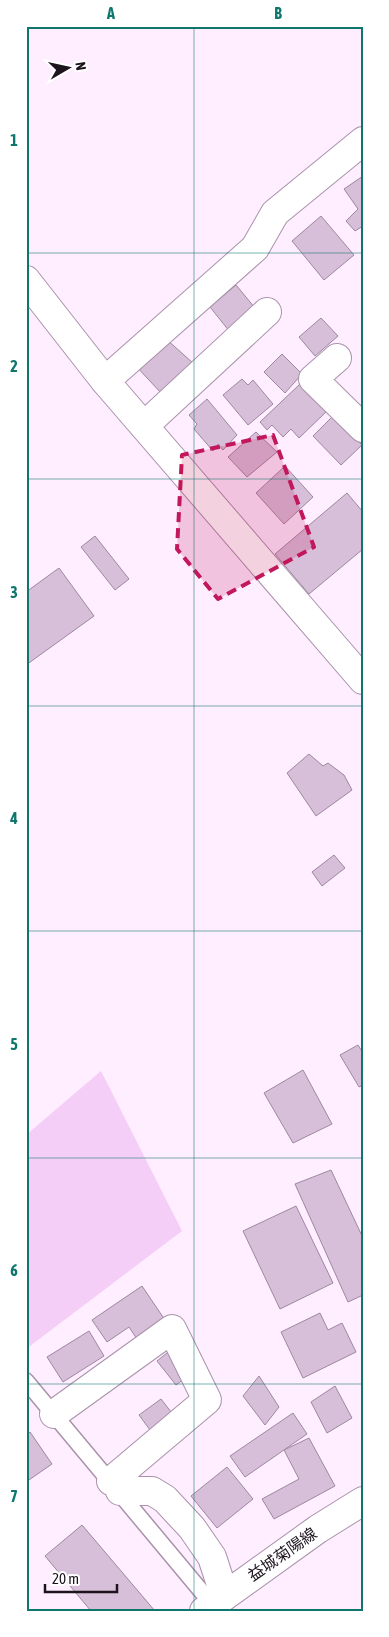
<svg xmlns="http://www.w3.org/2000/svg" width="389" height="1637" viewBox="0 0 389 1637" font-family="'Asap Condensed','Noto Sans JP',sans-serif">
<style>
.green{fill:#f5cef8}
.building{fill:#d7bed9;stroke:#9e87a0}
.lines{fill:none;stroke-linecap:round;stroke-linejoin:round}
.lane-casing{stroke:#aa92ab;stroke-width:18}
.street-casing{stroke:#aa92ab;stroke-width:30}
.secondary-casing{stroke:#aa92ab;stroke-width:30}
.lane{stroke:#fff;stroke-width:15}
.street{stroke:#fff;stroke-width:28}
.secondary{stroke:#fff;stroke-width:28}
.marked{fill:#c2185b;fill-opacity:0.2;stroke:#c2185b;stroke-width:4;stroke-dasharray:10 6;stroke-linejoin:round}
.grid{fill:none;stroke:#0f766e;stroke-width:1;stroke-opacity:0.55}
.labels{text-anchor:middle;stroke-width:4;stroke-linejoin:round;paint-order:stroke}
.street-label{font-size:16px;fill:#1d141e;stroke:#fff}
.neatline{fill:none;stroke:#0f766e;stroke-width:2}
.grid-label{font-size:16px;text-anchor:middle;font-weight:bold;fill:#0f766e}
</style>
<rect width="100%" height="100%" fill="#feeeff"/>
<polygon class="green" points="101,1071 182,1231 26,1349 26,1135"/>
<g class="building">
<polygon points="363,176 363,226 355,231 346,221 358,209 344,189"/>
<polygon points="321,216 354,255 324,280 292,241"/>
<polygon points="236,285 255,308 230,332 210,307"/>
<polygon points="321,318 338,336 315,356 299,337"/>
<polygon points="165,338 193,363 162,394 135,365"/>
<polygon points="282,354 302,374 285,393 264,372"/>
<polygon points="242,379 248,385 253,380 273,404 248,425 223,395"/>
<polygon points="300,384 326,412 299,438 291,429 283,437 272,425 267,430 260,422"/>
<polygon points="207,399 237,435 223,450 218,444 213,451 194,429 197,424 189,415"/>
<polygon points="333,416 362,445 341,465 313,436"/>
<polygon points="256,432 277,452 247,477 228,457"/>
<polygon points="285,466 313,497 284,524 256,493"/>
<polygon points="347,493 363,512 363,549 309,594 275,554"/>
<polygon points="95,536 129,579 115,590 81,547"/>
<polygon points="59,568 94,616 26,665 26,592"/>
<polygon points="309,754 323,766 328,763 344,775 352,790 316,816 287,773"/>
<polygon points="334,855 345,868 322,886 312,872"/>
<polygon points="358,1045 363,1053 363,1085 359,1087 340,1055"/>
<polygon points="303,1070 332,1124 293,1143 264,1093"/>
<polygon points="331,1170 363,1238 363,1295 348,1302 295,1184"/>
<polygon points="296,1206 333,1283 280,1309 243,1231"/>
<polygon points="142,1286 167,1323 139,1342 129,1327 107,1342 92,1320"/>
<polygon points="320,1313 328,1330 342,1323 356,1352 303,1378 281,1332"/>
<polygon points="89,1331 104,1356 63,1382 47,1357"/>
<polygon points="178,1344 197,1369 176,1385 157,1361"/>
<polygon points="259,1376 279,1407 265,1425 243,1396"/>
<polygon points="335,1386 352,1418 327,1433 311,1402"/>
<polygon points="161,1399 175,1417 153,1434 139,1415"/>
<polygon points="293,1413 307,1434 245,1477 230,1456"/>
<polygon points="30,1432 52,1464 26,1482 26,1435"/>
<polygon points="309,1438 335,1486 274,1519 262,1499 299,1479 284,1450"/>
<polygon points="227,1467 253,1499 217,1528 191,1496"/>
<polygon points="82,1525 155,1611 91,1611 45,1556"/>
</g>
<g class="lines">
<g class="lane-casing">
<polyline id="lane" points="26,1381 212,1604"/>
</g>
<g class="street-casing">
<g id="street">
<polyline points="26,280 105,381 363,680"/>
<polyline points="337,358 313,379 363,428"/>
<polyline points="105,381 255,248 275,213 363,141"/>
<polyline points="144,426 267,312"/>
<polyline points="54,1414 172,1329 207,1400 111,1481"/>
<polyline points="120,1491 152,1491 165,1499 192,1528 212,1557 224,1594"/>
</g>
</g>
<g class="secondary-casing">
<polyline id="secondary" points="204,1611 318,1529 363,1501"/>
</g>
<use href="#lane" class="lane"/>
<use href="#street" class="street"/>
<use href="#secondary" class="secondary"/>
</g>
<path class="marked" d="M273 435 314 547 218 599 177 549 182 455Z"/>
<path class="grid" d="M194 26V1611M26 253H363M26 479H363M26 706H363M26 931H363M26 1158H363M26 1384H363"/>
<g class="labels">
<g class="street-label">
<text transform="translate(282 1554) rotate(-35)" y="6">益城菊陽線</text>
</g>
</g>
<rect width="389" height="1637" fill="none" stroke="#ffffff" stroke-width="55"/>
<g transform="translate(68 68) rotate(81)" stroke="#ffffff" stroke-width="4" paint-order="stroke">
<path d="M0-4L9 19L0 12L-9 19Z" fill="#1d141e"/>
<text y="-8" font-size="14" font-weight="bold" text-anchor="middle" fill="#1d141e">N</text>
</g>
<path d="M45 1584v8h72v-8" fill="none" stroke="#1d141e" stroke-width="2.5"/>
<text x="52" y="1584" font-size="15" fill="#1d141e" stroke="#ffffff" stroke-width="4" paint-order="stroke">20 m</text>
<rect x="28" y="28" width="334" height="1582" class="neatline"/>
<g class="grid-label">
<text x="111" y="19">A</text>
<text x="278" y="19">B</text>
<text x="14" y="146">1</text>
<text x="14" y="372">2</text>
<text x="14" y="598">3</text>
<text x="14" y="824">4</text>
<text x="14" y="1050">5</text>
<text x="14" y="1276">6</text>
<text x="14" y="1502">7</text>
</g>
</svg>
